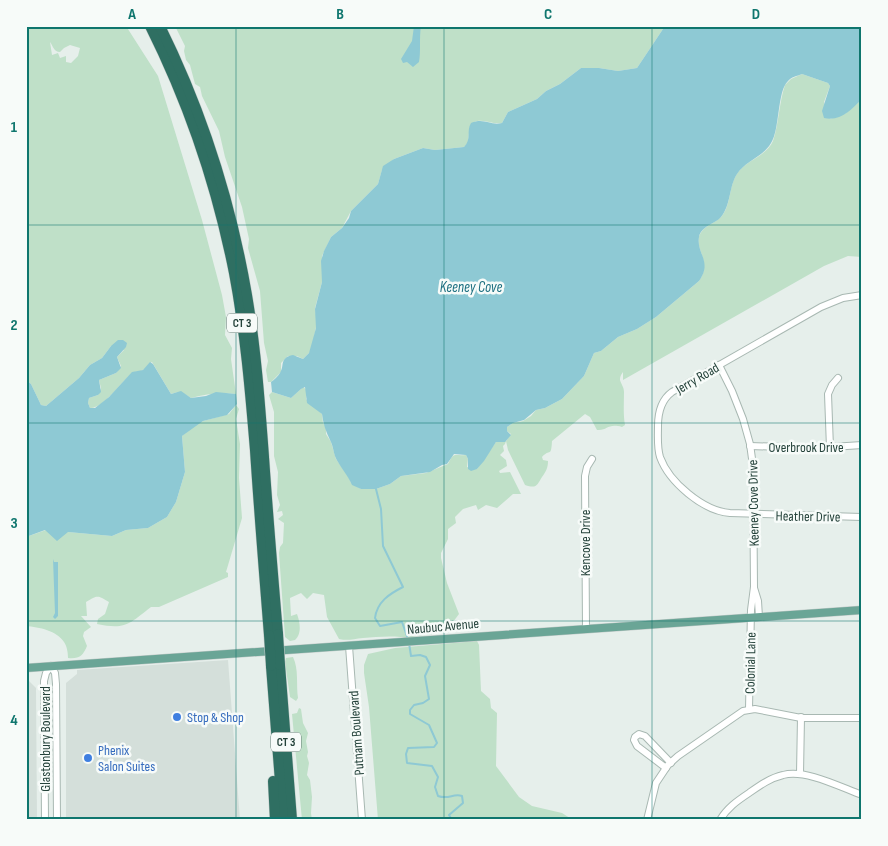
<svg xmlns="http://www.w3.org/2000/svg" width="888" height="846" viewBox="0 0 888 846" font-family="'Sofia Sans Condensed',sans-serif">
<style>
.built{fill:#d4dfda}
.green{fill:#bfe0c8;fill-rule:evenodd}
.water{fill:#8ec9d4}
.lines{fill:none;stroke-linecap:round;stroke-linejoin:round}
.stream{stroke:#8ec9d4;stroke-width:2}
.minor-casing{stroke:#a8b8b2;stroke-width:8}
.major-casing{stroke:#c2cac8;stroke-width:9}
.highway-casing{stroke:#c2cac8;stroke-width:11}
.minor{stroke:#fff;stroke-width:6}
.major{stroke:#6aa596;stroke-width:8}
.highway{stroke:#2f6f62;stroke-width:10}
.highway-bridge-casing{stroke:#c2cac8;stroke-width:11;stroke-linecap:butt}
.highway-bridge{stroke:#2f6f62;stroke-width:10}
.grid{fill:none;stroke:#0f766e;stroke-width:1;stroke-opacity:0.55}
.shop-dot{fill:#3f7fe0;stroke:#f7fbf9;stroke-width:2}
.labels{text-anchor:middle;stroke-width:5;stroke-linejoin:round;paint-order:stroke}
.shield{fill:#f7fbf9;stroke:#637a73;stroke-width:1}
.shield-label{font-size:12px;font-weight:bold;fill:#24423a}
.street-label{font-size:14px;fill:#24423a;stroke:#f7fbf9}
.shop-label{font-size:14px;fill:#366cbe;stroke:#f7fbf9;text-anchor:start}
.water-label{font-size:15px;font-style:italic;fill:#1c6f80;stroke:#f7fbf9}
.neatline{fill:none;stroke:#0f766e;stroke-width:2}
.grid-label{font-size:16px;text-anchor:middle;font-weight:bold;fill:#0f766e}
</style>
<rect width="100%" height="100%" fill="#e6efeb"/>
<g class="built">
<polygon points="228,660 240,820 66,820 66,683 77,674 77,670"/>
<polygon points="26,678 36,688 37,820 26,820"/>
</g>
<g class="green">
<path d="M26 26H126L158 76 202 220 222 295 226 317 225 335 232 348 231 359 236 394C220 392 206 394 191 398 183 393 181 391 171 394L152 362C147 364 148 368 143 370 140 372 135 371 132 373 122 381 103 409 90 408L88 403 89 398 98 395 101 388 99 380 116 373 121 366 117 357 124 350 111 346 102 358 90 365 79 378 46 406 41 405 31 384 26 380ZM50 42C53 46 54 52 60 52L64 48 70 45 80 48 78 56 71 63 66 62V56L60 58 58 53 52 55Z"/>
<path d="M175 26H665L637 68 618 71 599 68H581L560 84 546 91 537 99 508 112 502 123C492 125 484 118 474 122L469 133 468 143 464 147 435 150 423 148 394 159 382 170 378 184 351 211 342 228 331 237 322 256V282L315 308 317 322 312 348 309 353 303 359 297 356H288L281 363V372L271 382H268L266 370 268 361 264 343 260 291 248 248 249 239 242 207 225 157 219 131 202 96 200 87 195 84 190 65 186 60 184 51 185 46Z"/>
<path d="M802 74 828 83 830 86 824 102 830 119 846 113 862 99V257L848 256 824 266 623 380V372C621 375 620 376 620 380 621 384 624 387 624 392 624 402 623 414 625 425L622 427C607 423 608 431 597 430L590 417 585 414 552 441C551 458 550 448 542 457L543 460 548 461C548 468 546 471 542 477 537 485 537 489 525 485L508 450 506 441 511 434 507 431V427L513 423 523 421 531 416 536 410 545 408 562 399 584 376 594 353 601 351 618 337 637 329 656 317 699 281C713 261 693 249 700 234 705 225 714 224 721 217 732 205 728 184 739 171 748 160 767 155 773 141 779 123 779 103 785 85L791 79Z"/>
<path d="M303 387 307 390 306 399 322 414 323 423 326 426V434L331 442 336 459 348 476 351 483 361 489H376L390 484 401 476 426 473 448 464C454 452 453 456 466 455L468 459 467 467 477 469 496 442 506 441 505 444 503 446 504 451 500 455 506 460 507 466 499 471 500 473 510 472 521 494H513L497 508 486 505 478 510 476 505 463 509 455 517 456 523 448 529V539L441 553V558L447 583 459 614 453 622 450 621 448 618 447 624 452 625 453 631 412 637 411 639C396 635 378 637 363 638 353 639 348 641 339 639L327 617 324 595 313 593 307 599 301 593 290 598 291 616 297 614C300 622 302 634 295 640L290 641 285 637 279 553 280 547 283 543 284 523 278 519 283 515 282 511 277 512 280 505 277 495 278 472 274 456V412L269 395 272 392 291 398Z"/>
<path d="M236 405 239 409 236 419 240 444 239 478 242 518 226 572 228 573V577L159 607H151C129 624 126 630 97 624L98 619 105 614 109 602C97 595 98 595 86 602L87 616H81L91 627 84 632 83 636 87 646C83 656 79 659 68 658 68 653 67 646 64 642 57 631 39 627 26 626V537L46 530 51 534 68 532 112 536 126 530 148 528 167 517 176 502 185 472 182 436 195 425 203 421 229 414Z"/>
<polygon points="477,641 479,645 481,691 490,699 491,708 497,713 496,766 519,797 532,806 562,813 573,820 378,820 369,707 364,673 364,665 368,654 395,648"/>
<path d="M293 657C299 669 296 685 298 698L296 701 290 697 285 662 286 658Z"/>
<polygon points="299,708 301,709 303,723 308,733 306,741 308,752 307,756 309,763 307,775 310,780 312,797 311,813 312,820 302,820 292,714 297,713"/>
</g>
<g class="water">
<path d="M414 26H421C419 38 421 51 419 62L413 67 407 62 403 63 401 59 412 41Z"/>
<path d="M665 26H862V99C851 110 840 122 824 118L822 111 830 86 828 83 802 74C797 76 791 77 788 81 777 91 780 130 771 143 763 157 746 160 737 174 729 186 731 205 721 217 715 224 701 226 699 237 696 254 713 261 699 281L656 317 637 329 618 337 601 351 594 353 584 376 562 399 545 408 536 410 524 420 513 423 507 427V431L511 435 505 442H496L484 461 477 469 471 471 468 469V459L466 455 454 454 447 464 442 465 430 472 401 476 390 484 376 489H361L352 485C347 474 343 471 338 462 333 455 334 447 330 440 326 432 323 423 322 414L307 403 305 387 301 389 291 398 272 392 271 382C274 380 278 376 280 373 285 365 279 358 293 355L303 359 309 353 316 328 315 309 322 282 321 261 324 251 331 237 342 228 349 218 351 211 378 184 383 166 394 159 423 148 435 150 464 147C472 139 466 131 471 123 484 117 490 126 502 123L508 112 537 99 546 91 560 84 581 68H599L618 71 637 68Z"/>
<polygon points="118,340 123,340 127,343 126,347 117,357 121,368 116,373 99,380 101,392 98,395 89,398 88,403 90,408 95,408 109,397 132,372 143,370 150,362 153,364 171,394 181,391 191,398 206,396 216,392 236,394 237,404 227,415 203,421 182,436 185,472 176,502 167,517 148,528 126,530 112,536 68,532 57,541 45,530 26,537 26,380 31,384 41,405 46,406 79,378 90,365 102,358 111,346"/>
<polygon points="53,559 54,562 58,562 58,616 55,619 53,617 55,613"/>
</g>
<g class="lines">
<g class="stream">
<path d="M376 489 381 509 383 546 403 587C389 594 377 602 375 618L380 626 402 622 408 639"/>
<path d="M409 643 411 656 420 655 426 657 430 665 425 676 429 699 423 703 414 705 410 710V714L429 725 437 743 434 747 408 748 406 754 407 763 432 766 438 777 435 787 438 796C449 800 453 793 462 796L463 803 449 815 452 820"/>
</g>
<g class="minor-casing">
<g id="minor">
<path d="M862 295 843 298 821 307 672 392C661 400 658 412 658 426 658 437 657 447 660 457 669 482 703 511 730 513L862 517"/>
<polyline points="719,365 732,391 743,419 750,444 753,466 754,587 751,610 749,709"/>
<polyline points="750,446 817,448 862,445"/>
<polyline points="830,448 828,394 832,385 838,378"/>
<polyline points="754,588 758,601 759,617"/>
<polyline points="586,628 585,476 587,467 592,459"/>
<polyline points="349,646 362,820"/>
<polyline points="666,768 637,746 634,740 635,737 639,734 645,736 671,763"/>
<polyline points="800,774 801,717"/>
<polyline points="45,820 44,681 46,673 51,666 55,673 56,684 57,820"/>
<polyline points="647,820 656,783 668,765 678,756 743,711 755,709 801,718 862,718"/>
<path d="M720 820C727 808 737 801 749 793 759 786 770 778 783 775 806 769 840 787 862 795"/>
</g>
</g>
<g class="major-casing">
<polyline id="major" points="26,668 862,610"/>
</g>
<g class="highway-casing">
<g id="highway">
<path d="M150 26C189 104 217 187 234 273 245 331 250 390 255 450 259 511 264 573 269 635"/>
<path d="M160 26C202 111 231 202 247 295 256 348 260 403 264 457 268 516 273 575 278 634"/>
<polyline points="280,665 292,820"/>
<polyline points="271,666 283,820"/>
<polyline points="273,781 275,820"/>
</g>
</g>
<use href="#minor" class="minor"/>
<use href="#major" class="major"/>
<use href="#highway" class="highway"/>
<g class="highway-bridge-casing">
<g id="highway-bridge">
<polyline points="278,634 280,665"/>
<polyline points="269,635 271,666"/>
</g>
</g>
<use href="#highway-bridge" class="highway-bridge"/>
</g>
<path class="grid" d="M236 26V820M444 26V820M652 26V820M26 225H862M26 423H862M26 621H862"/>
<g class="shop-dot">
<circle cx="177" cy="717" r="5"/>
<circle cx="88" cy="758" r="5"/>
</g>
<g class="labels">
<g class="shield">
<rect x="227" y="313.5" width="30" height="19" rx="4"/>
<rect x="271" y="732.5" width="30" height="19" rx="4"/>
</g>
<g class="shield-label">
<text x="242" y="327">CT 3</text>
<text x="286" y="746">CT 3</text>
</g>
<g class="street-label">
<text transform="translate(697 378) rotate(-30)" y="5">Jerry Road</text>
<text x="806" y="452">Overbrook Drive</text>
<text transform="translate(753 503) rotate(-91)" y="5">Keeney Cove Drive</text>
<text transform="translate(808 516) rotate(1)" y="5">Heather Drive</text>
<text transform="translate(585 543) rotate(-90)" y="5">Kencove Drive</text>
<text transform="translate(443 626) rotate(-5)" y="5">Naubuc Avenue</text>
<text transform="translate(750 663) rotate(-89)" y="5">Colonial Lane</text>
<text transform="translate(356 733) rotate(-94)" y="5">Putnam Boulevard</text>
<text transform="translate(45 739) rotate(-90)" y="5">Glastonbury Boulevard</text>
</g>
<g class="shop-label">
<text x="187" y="722">Stop &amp; Shop</text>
<text x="98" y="755">Phenix<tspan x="98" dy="16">Salon Suites</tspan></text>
</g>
<g class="water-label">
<text x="471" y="292">Keeney Cove</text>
</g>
</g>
<rect width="888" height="846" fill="none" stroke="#f7fbf9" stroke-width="55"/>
<rect x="28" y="28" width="832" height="790" class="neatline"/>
<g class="grid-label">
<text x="132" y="19">A</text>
<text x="340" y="19">B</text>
<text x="548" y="19">C</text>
<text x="756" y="19">D</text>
<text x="14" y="132">1</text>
<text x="14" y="330">2</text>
<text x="14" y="528">3</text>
<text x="14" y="725">4</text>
</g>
</svg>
